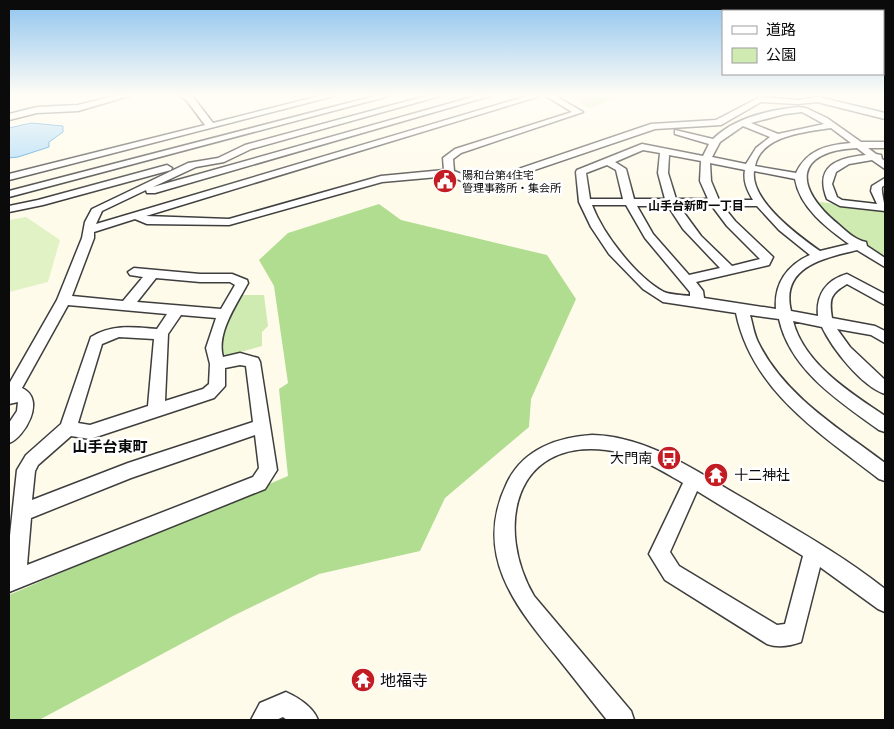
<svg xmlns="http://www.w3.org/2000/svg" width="894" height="729" viewBox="0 0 894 729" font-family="'PT Serif','Noto Sans JP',serif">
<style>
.green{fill:#cfebb1}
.forest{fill:#b1dd90}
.pitch{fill:#e1f2c4}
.water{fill:#abdbfa;stroke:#2e90d5}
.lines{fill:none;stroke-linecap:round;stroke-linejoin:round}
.minor-casing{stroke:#3e3e3e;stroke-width:3}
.minor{fill:#fff;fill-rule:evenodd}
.labels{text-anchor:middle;stroke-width:5;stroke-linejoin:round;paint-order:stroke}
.far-poi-label{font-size:11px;fill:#0b0b0b;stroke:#fff;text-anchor:start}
.far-neighbourhood-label{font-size:12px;font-weight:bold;fill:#0b0b0b;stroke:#fff}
.poi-label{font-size:14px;fill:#0b0b0b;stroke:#fff;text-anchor:end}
.neighbourhood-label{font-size:15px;font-weight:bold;fill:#0b0b0b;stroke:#fff}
.near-poi-label{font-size:16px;fill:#0b0b0b;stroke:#fff;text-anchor:start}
</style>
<rect width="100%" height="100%" fill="#fffbea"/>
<g class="green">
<polygon points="573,96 625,96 589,108"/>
<polygon points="812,201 885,210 885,260 830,220"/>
<polygon points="239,295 264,295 268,326 262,332 262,346 226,356 221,352 225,326"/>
</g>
<polygon class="forest" points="379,204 401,220 547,255 576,299 531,399 529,427 445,498 420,551 319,574 233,616 39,720 9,719 9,595 288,476 279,389 288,383 274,286 259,260 288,233"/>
<polygon class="pitch" points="26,217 60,240 48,282 9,292 9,220"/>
<polygon class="water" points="31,123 63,126 63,132 49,142 49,147 18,157 9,158 9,128"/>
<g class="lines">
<g class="minor-casing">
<g id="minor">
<polygon points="114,96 129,96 78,111 37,113 9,120 9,114 37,107 78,105"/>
<polygon points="181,96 193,97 213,123 319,96 334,96 9,180 9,174 205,125 187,101"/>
<polygon points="375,96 389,96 9,197 9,191"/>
<path d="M426 96H440L251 149 224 162 196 167 153 187 476 96H490L155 193H147L146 190 102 211 96 224 527 96H540L146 216 229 219 381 176 444 170 443 158 455 149 572 112 546 96H556L583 112 461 153 453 159 454 171 464 175 495 177 651 124 716 120 760 97 798 100 819 97 885 113V119L817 102 798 104 761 102 721 125 655 129 496 183 462 181 449 176 382 182 229 225 147 224 135 219 94 232V238L72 296 123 301 143 277 130 275 128 272 134 268 200 274H232L247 280 248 283C237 304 216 333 223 357L240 353 258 358 260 362 277 470 265 489 9 592V545L17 470 26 455 61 424 91 337C112 324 133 327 157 329L167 314 68 305 22 388C47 399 24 438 9 443V423L17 411 18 402 9 404V384L57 300 82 238 85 222 92 209 188 163 218 158 245 145ZM156 278 200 282H230L235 285 221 309 137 302ZM181 315 216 318 206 348 210 364 209 384 203 389 165 401 168 334ZM119 337 154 339 148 406 90 425 78 423 102 344ZM240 365 246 366 253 422 128 463 32 500 35 471 38 465 71 436 90 439 214 398 225 386V368ZM255 435 259 468 253 477 27 565 31 518 131 478Z"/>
<path d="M798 107 806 108 827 118 861 142H885V148H868L876 154 881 155 882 159 885 161V169L872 160 849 164 836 172 832 184 837 197 842 200 877 204 871 191 872 186 885 178V185L882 187C881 192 885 204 885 211L840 206 827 199C814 166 837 158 866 155L857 148C793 151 794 188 838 224 846 231 855 240 866 242L867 246 885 258V267L857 250C825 258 780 266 791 311L818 316C816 295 826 280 847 274L885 294V305L847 284C830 294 829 299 832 318L875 326 885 331V343L871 335 837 329 850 347 885 380V394C861 386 832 348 822 327L793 321C804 364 851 393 885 416V432L879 430C840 402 790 370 779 319L750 315C753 325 754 335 759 344 785 396 840 429 885 463V481L879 479C820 433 752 391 736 313L663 302 643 289 609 254 591 227 579 202 576 172 577 170 642 144 703 156 709 144 675 134V130L713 139C734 118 769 110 798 107ZM802 112 824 124 778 134 751 123 785 114ZM743 126 770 137 756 148 746 164 712 157 720 142ZM831 128 851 143C826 145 807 150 796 173L755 166C761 135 806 132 831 128ZM643 150 660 153 658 173 665 199H634L626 169 615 162ZM669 155 701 161 700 181 708 199H676L668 173ZM710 163 745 170C743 181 747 190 753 200H719L711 181ZM607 165 616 170 623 199H590L586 173ZM754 171 795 179C800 208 827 228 849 244L820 251C799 236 750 201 754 171ZM592 205H626L645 238 690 292V296C682 295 671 295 664 292 636 277 603 234 592 205ZM637 206H668L683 229 720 268 689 275 653 234ZM679 206H712L727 226 760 259 732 266 701 236ZM723 206H757L779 230 810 255C787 265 774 284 776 309L704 298 703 291 696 282 769 265 773 257 735 221Z"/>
<polygon points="167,165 172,168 171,170 43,205 9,212 9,206 38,200"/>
<path d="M592 435C649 436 700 474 748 501 795 529 842 555 885 589V612L878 609 820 567 801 642C790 646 778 648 767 644L665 580 649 554 683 483C659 469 633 453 606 450 513 439 495 529 534 596L631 711 634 720H607C590 699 574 678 557 657 514 605 473 553 507 483 523 449 558 437 592 435ZM697 491 803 556 785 624 777 625 679 566 670 552Z"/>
<path d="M286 692C299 698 313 707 318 720H287L283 717 276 720H251L260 703Z"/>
</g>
</g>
<use href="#minor" class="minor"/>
</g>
<linearGradient id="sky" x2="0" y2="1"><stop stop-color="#8fc4ef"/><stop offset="0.48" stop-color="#fffdf6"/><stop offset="1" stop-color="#fffdf6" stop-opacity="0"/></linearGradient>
<rect width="894" height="198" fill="url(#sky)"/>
<defs>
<g id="civic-disc" transform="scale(1.25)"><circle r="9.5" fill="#c31c22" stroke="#fff"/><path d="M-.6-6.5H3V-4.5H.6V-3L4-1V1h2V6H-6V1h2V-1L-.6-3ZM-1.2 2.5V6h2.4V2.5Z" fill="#fff"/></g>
<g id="bus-disc" transform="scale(1.25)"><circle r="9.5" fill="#c31c22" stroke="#fff"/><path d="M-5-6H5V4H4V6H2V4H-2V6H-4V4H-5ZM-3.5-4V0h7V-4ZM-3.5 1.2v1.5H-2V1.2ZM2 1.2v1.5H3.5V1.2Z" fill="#fff"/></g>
<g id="temple-disc" transform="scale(1.25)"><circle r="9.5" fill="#c31c22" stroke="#fff"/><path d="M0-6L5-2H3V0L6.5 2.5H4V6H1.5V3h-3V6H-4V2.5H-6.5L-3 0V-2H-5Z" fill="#fff"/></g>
</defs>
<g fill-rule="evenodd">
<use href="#civic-disc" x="445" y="181"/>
<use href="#bus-disc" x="669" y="458"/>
<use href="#temple-disc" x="716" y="475"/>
<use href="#temple-disc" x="363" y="680"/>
</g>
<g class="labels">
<g class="far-poi-label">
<text x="462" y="179">陽和台第4住宅<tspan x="462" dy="13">管理事務所・集会所</tspan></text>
</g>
<g class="far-neighbourhood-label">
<text x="696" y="210">山手台新町一丁目</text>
</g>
<g class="poi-label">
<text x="652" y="463">大門南</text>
<text x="734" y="480" text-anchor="start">十二神社</text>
</g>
<g class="neighbourhood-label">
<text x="110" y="452">山手台東町</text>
</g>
<g class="near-poi-label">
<text x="380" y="686">地福寺</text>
</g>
</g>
<rect width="894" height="729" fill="none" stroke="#0b0b0b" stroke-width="20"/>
<rect x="722" y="10" width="162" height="65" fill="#ffffff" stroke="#9d9d9d"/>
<rect x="732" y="26" width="25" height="8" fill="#ffffff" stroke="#9d9d9d"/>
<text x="766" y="35" font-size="15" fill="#0b0b0b">道路</text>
<rect x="732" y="48" width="25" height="15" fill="#cfebb1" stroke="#9d9d9d"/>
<text x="766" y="60" font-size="15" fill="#0b0b0b">公園</text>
</svg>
